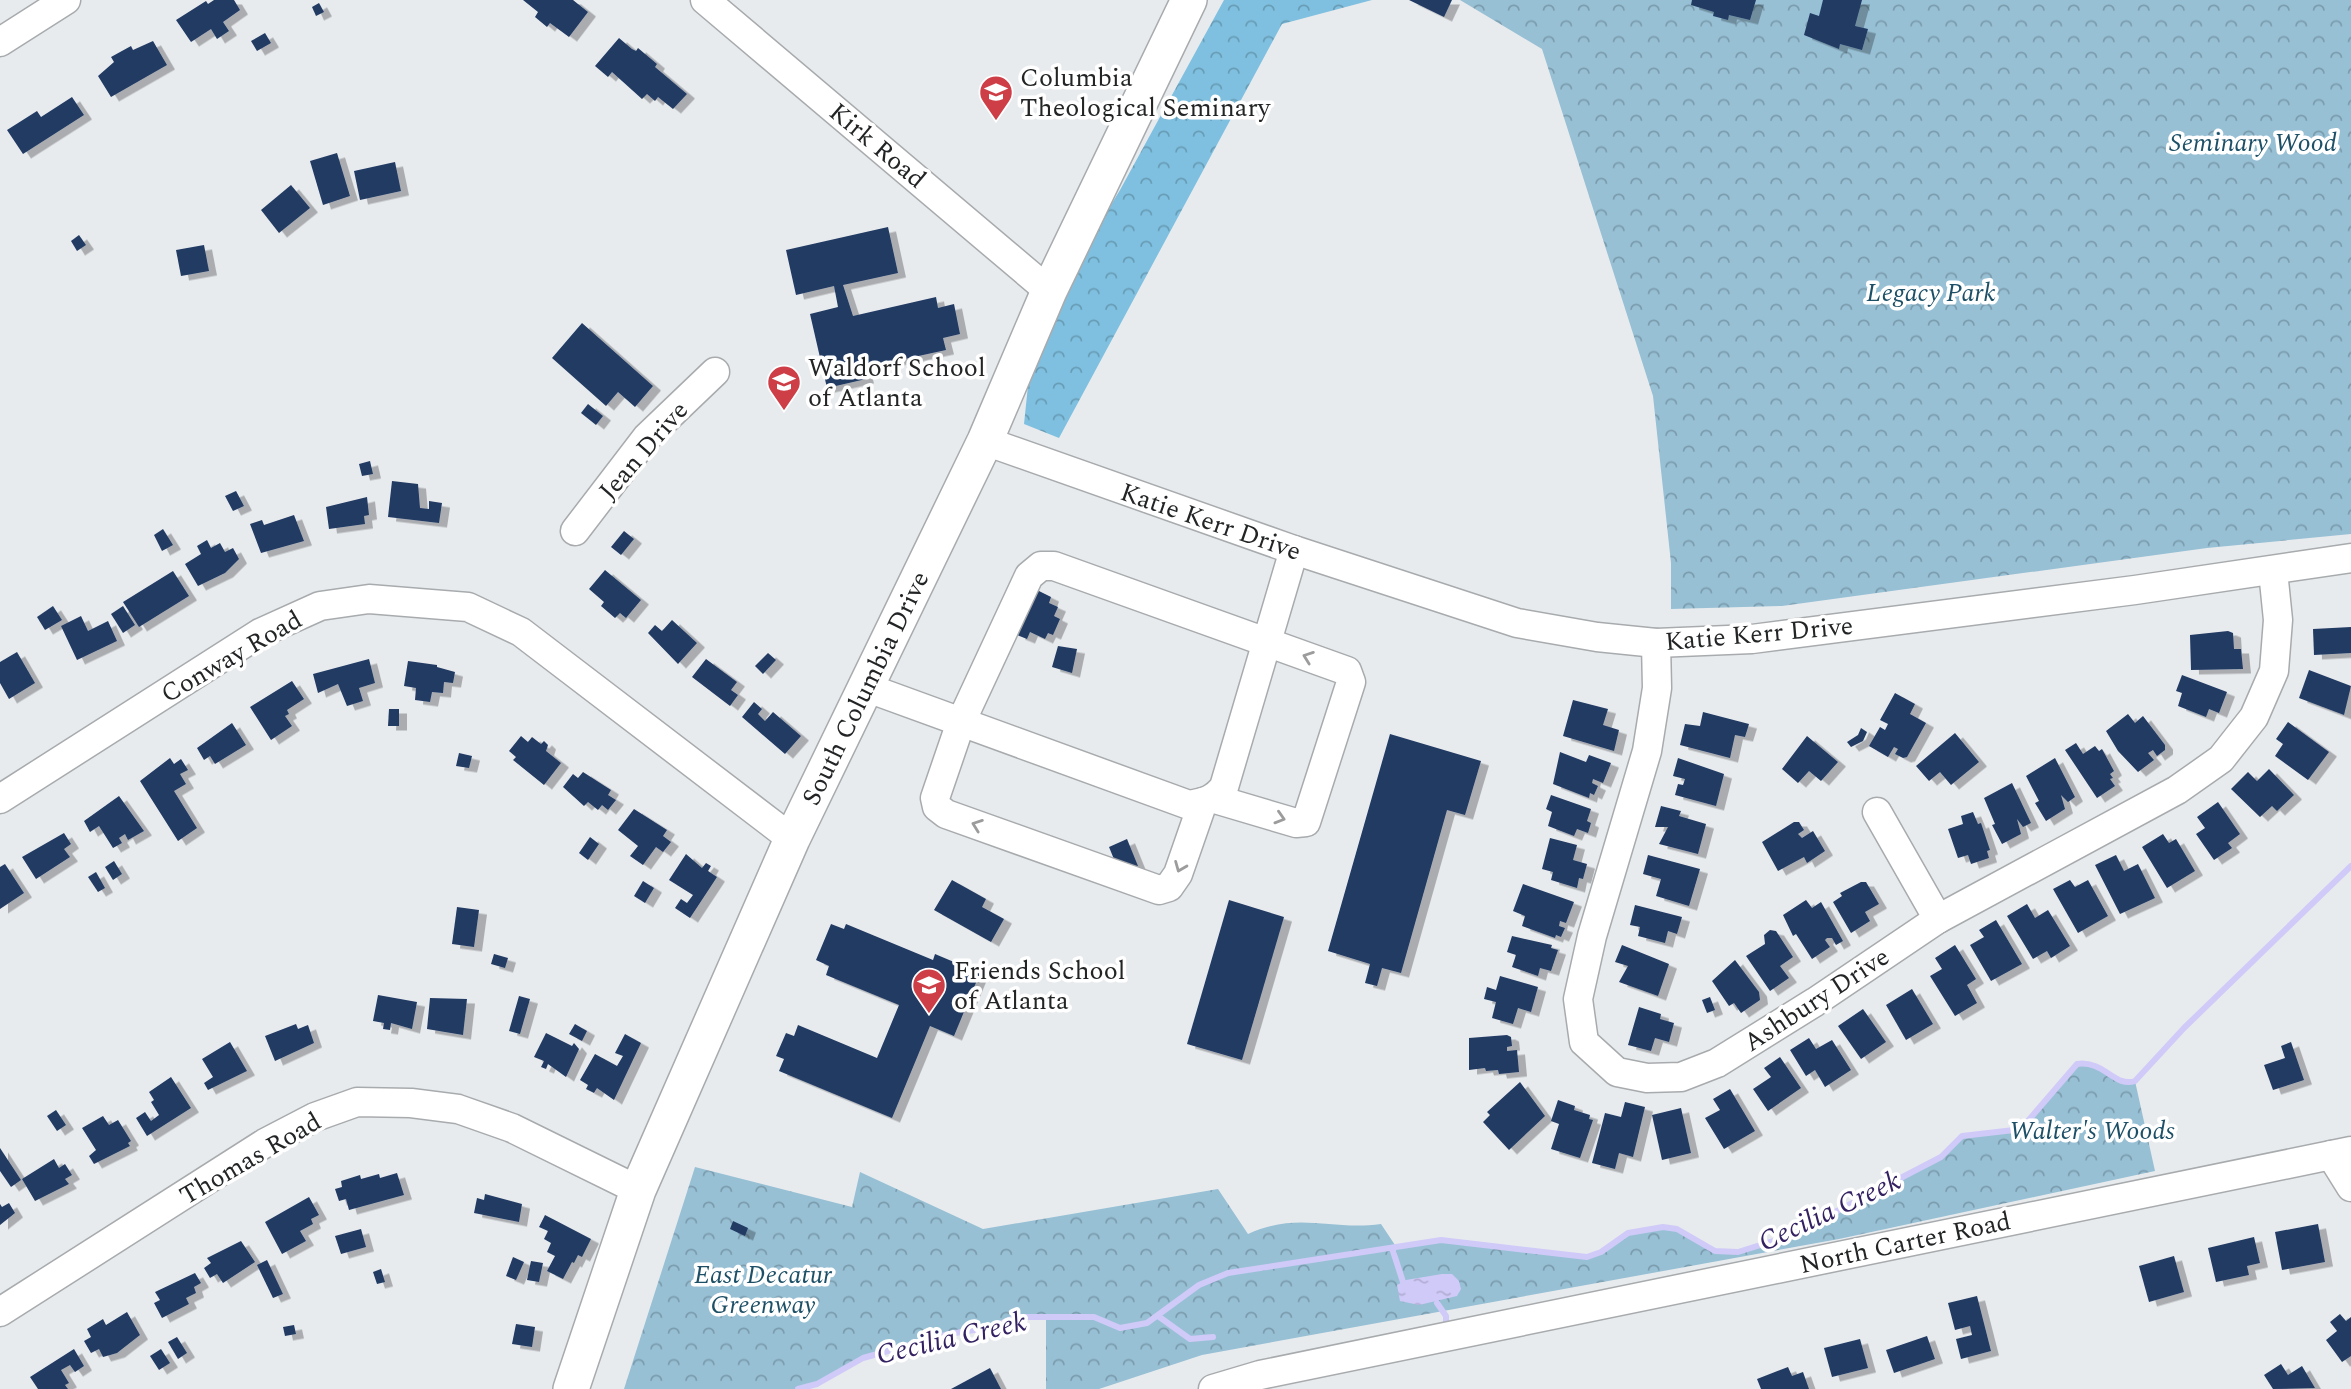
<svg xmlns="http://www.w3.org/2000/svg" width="2351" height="1389" viewBox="0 0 2351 1389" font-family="Spectral,serif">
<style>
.forest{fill:url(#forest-crowns)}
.park{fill:url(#park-crowns)}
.water{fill:url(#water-ripples)}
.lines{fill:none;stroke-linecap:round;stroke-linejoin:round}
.stream{stroke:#d0caf8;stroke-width:6}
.building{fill:#223a64;filter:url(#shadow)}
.minor-casing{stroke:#a8abad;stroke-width:31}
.major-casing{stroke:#a8abad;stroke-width:38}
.minor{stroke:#fff;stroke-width:28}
.major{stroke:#fff;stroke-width:35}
.oneway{stroke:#9c9c9d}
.labels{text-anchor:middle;stroke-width:7;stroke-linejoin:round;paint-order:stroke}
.poi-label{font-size:26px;fill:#222425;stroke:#fff;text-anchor:start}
.park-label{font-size:26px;font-style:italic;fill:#1d5067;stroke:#fff}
.street-label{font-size:26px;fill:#222425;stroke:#fff}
.water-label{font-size:28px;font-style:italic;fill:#332162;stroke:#fff}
</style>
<defs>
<pattern id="forest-crowns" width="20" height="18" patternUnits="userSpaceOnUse" patternTransform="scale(1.75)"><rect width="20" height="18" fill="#7fc0e0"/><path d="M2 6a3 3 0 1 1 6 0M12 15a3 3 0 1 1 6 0" fill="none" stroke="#689cb5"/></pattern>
<pattern id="park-crowns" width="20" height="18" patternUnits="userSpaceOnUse" patternTransform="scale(1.75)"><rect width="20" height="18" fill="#97c0d5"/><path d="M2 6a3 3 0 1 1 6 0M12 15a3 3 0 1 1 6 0" fill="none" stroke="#7b9cad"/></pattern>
<pattern id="water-ripples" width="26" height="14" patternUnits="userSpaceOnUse" patternTransform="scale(1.75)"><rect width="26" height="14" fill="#d0caf8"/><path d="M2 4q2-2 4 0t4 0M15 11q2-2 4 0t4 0" fill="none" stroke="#b2add4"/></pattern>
<filter id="shadow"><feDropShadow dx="8" dy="4.5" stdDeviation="0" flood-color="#0004"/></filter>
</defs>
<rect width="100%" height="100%" fill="#e8ebee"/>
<polygon class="forest" points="1224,0 1372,0 1282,24 1059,438 1024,424 1029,376 1065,280 1120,190"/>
<g class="park">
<polygon points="1460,0 2351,0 2351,534 2207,548 1782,606 1671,609 1671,563 1653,396 1542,49"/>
<path d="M2087 1063C2105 1065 2117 1087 2135 1081L2155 1171 1839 1239 1202 1355 1099 1389H1046V1315L1016 1317 993 1327 949 1334 863 1358 817 1384 798 1389H624L695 1167 852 1207 860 1172 983 1229 1218 1189 1248 1234C1298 1211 1331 1231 1381 1224L1397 1248 1462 1240 1587 1257 1601 1252 1628 1233 1663 1227 1677 1229 1715 1251 1738 1252 1789 1236 1941 1157 1962 1136 2014 1130 2027 1122 2071 1069Z"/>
</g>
<polygon class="water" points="1442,1274 1452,1274 1459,1281 1461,1289 1457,1296 1419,1305 1400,1301 1397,1285 1406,1280"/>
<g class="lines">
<g class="stream">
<polyline points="1392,1248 1403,1282"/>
<polyline points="1437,1303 1446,1316 1446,1325"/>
<polyline points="1158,1316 1190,1339 1213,1337"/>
<path d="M798 1389 817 1384 863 1358 949 1334 993 1327 1016 1317H1094L1120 1328 1147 1323 1199 1285 1228 1273 1441 1240 1587 1257 1601 1252 1628 1233 1663 1227 1677 1229 1715 1251 1738 1252 1789 1236 1941 1157 1962 1136 2014 1130 2027 1122 2077 1064C2104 1060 2115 1088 2135 1081L2184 1028 2351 866"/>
</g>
</g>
<g class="building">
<polygon points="214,0 234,0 240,10 223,22 229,31 217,39 211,29 191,42 176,20 206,1 208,4"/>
<polygon points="523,0 573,0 588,12 569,37 550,23 547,27 535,17 538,12"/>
<polygon points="1409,0 1452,0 1444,17"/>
<polygon points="1692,0 1756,0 1750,20 1729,15 1728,20 1713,16 1714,12 1691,5"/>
<polygon points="1823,0 1862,0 1855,26 1868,29 1862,50 1840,44 1839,49 1804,35 1810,13 1819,16"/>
<polygon points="319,3 324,12 316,16 312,7"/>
<polygon points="265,33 271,43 257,51 251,41"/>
<polygon points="619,38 632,49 636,51 638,48 657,64 655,67 687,94 673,109 658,97 655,101 647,94 642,99 612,72 608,77 595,66"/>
<polygon points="153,41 167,65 111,97 98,76 114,62 111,57 131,46 133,50"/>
<polygon points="72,97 84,115 23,154 7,130 37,111 41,117"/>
<polygon points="337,153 350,196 323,205 310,161"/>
<polygon points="395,162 401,191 360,200 354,171"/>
<polygon points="291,185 310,208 279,233 261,210"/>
<polygon points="888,227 898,273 843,285 853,316 936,297 938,308 954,304 960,334 943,338 946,350 863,368 866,379 827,388 810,314 838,307 834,286 796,295 786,250"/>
<polygon points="79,235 86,245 77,251 71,241"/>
<polygon points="204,245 209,271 181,276 176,250"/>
<polygon points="582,323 653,386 635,407 618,392 606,406 552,358"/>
<polygon points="588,404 603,416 596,425 581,413"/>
<polygon points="370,461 373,474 362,476 359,464"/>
<polygon points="392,481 418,484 420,508 429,509 429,501 442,503 439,523 388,517"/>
<polygon points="236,491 244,506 233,511 225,496"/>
<polygon points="367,497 369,515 364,516 365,524 329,529 326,507"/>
<polygon points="294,515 304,541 261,553 250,524 262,520 264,525"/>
<polygon points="163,529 173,545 162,551 154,535"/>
<polygon points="624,531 634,539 621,555 611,547"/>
<polygon points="207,540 211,548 220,543 225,552 233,548 239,559 225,573 198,586 185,564 201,554 197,546"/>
<polygon points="605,570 641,600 626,618 620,613 615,618 601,606 604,602 589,589"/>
<polygon points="173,571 189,596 139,627 123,602"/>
<polygon points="1037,590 1051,597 1049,603 1058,607 1054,616 1060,619 1053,635 1048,633 1045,639 1030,632 1027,639 1017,635"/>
<polygon points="53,606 62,620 45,630 37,617"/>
<polygon points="123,606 135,625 123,633 111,614"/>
<polygon points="81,616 88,631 108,621 117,641 77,660 61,626"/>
<polygon points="672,620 697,643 678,664 648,633 655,625 662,631"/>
<polygon points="2351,627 2351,653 2314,655 2313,629"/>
<polygon points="2228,631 2233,633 2234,649 2241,649 2243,669 2191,670 2190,635"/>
<polygon points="1058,646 1077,649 1072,673 1052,667"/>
<polygon points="17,652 35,683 9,699 0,683 0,662"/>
<polygon points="768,653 776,660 763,674 755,666"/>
<polygon points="369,659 375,683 359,688 363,701 347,706 338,684 318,693 313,674"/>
<polygon points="706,659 737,682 731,690 738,695 730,706 692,677"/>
<polygon points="408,661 437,665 437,667 455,672 453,683 444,682 443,693 432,692 430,702 415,700 416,688 404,686"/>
<polygon points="2309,670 2351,686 2344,715 2299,698"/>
<polygon points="2182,675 2227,692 2219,713 2209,709 2206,717 2178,706 2182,693 2176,691"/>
<polygon points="292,681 304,699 287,710 289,714 285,716 292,726 271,740 250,707"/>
<polygon points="1895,693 1915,704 1910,714 1926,723 1907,757 1903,758 1895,754 1898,749 1894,747 1888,757 1869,746 1880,727 1885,730 1888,724 1880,720"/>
<polygon points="1573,700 1608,709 1603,725 1619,730 1614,751 1563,736"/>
<polygon points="754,702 762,709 758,714 765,721 773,712 801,736 785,754 742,717"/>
<polygon points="389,709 399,709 399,726 388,726"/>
<polygon points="1703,712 1749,724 1745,737 1735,735 1730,758 1680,745 1685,724 1700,726"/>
<polygon points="2128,714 2135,723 2143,716 2165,745 2165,750 2157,756 2153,750 2148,753 2154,760 2138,772 2118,751 2106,731"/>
<polygon points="2288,722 2329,752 2308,780 2275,756 2283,744 2276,739"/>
<polygon points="232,723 246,745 215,764 210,756 204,760 197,748"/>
<polygon points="1861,728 1867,732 1863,741 1851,747 1847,742 1858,735"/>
<polygon points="1955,733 1979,762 1951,785 1940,772 1929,781 1916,766"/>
<polygon points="1390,734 1481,761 1465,815 1447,810 1401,973 1382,968 1377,986 1365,983 1370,964 1328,951"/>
<polygon points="521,736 528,742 532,737 541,744 544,741 548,745 546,751 561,763 544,785 513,760 516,757 509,751"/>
<polygon points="1807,736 1838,762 1821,781 1809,771 1798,783 1782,769"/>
<polygon points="2076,743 2083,754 2095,746 2099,751 2102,749 2114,771 2110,774 2113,778 2110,779 2115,786 2097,798 2065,750"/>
<polygon points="1560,752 1586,762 1589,755 1611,763 1603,783 1593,779 1592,783 1598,786 1594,795 1590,793 1589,798 1553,784"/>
<polygon points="459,753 472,756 469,768 456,766"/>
<polygon points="170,758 174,764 181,759 188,770 180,774 186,784 174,791 197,828 178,841 140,781"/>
<polygon points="1678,758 1724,774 1716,806 1675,795 1678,784 1683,785 1685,779 1673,776"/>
<polygon points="2055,758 2075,797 2068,802 2061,795 2065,809 2046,821 2035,803 2039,801 2026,776"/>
<polygon points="2269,769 2294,795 2277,811 2272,806 2260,817 2231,789 2248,772 2257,781"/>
<polygon points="583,772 611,790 608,795 616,800 608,810 602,805 598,810 588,802 584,806 563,787 573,774 578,778"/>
<polygon points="2012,783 2031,823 2023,827 2017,819 2021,834 2002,844 1992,825 1995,824 1984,798"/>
<polygon points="1551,795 1591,809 1587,821 1591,823 1588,833 1577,829 1574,836 1548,826 1552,812 1546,809"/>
<polygon points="119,796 144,831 128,840 125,834 119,838 122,843 113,848 99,826 90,832 84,821"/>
<polygon points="2218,802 2240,834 2228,843 2232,848 2214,860 2196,834 2205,828 2197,817"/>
<polygon points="1661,806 1681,811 1679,816 1706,824 1698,854 1659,844 1668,827 1655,827"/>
<polygon points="634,809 667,830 663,836 671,842 663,852 656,847 643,865 630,856 638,846 618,830"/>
<polygon points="1973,812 1978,824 1981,823 1990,850 1987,851 1989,858 1971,864 1968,855 1958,858 1948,829 1963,824 1961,816"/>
<polygon points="1794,822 1799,822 1804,830 1798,834 1802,838 1813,831 1825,851 1807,863 1804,857 1778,871 1762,842"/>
<polygon points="64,833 71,844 64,849 70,857 36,879 22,857"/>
<polygon points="2163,834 2169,843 2176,839 2195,871 2167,888 2142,847"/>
<polygon points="590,837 599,844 588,860 579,853"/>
<polygon points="1550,838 1577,845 1573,860 1587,864 1583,879 1579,878 1577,888 1551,880 1553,872 1542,869"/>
<polygon points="1127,839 1138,866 1120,874 1109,847"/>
<polygon points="686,854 702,868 706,863 711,866 708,871 717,877 690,918 675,908 681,899 687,903 693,895 669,880"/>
<polygon points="1648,855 1700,869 1689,906 1656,896 1661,879 1643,874"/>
<polygon points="2116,855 2124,871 2138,864 2155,898 2120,914 2095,865"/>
<polygon points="114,861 122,874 113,880 105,867"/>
<polygon points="5,864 24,893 0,909 0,867"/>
<polygon points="96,872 105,888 98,892 88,877"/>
<polygon points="952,880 986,899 982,907 1004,919 991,942 934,910"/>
<polygon points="2070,880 2075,887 2088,880 2108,916 2078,933 2053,889"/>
<polygon points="643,881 654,888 645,903 634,896"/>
<polygon points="1861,882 1866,882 1879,904 1865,912 1870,921 1851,933 1833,902 1842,896 1840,893"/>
<polygon points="1523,884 1574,902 1566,923 1560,921 1559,926 1565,928 1561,937 1556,935 1555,938 1522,926 1525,916 1513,911"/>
<polygon points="1229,900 1284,917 1242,1060 1187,1044"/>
<polygon points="1806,900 1812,908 1821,902 1843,941 1836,945 1832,938 1827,938 1825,940 1830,947 1812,959 1796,934 1793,936 1783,915"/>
<polygon points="2027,904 2035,918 2048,910 2070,946 2051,958 2047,951 2033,959 2007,916"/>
<polygon points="1635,905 1682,917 1677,934 1668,931 1665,943 1638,936 1640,927 1630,925"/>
<polygon points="457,907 479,910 474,947 452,944"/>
<polygon points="1996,920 2022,964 1991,981 1970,945 1984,937 1979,930"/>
<polygon points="831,924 844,929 846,924 933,960 935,954 980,973 954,1036 930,1026 892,1118 779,1071 784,1059 776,1056 786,1033 794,1036 798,1025 877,1058 899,1005 826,975 829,966 816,960"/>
<polygon points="1770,930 1776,931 1793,957 1780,966 1789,978 1770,991 1746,956 1765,944 1764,935"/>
<polygon points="1512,936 1552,945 1551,948 1558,950 1551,971 1540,968 1538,976 1512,967 1516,955 1507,952"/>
<polygon points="1622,945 1669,964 1658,996 1619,982 1628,966 1615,962"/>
<polygon points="1955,945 1976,979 1967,985 1977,1003 1955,1016 1930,976 1942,969 1935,958"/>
<polygon points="494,954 508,958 505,968 491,964"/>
<polygon points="1735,960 1759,992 1760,1000 1741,1013 1734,1003 1729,1006 1712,981"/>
<polygon points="1500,976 1538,987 1531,1012 1518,1008 1513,1024 1492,1018 1496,1002 1484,999 1487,987 1496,990"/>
<polygon points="1912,989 1933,1024 1906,1040 1886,1005"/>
<polygon points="378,995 417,1002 412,1029 391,1023 390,1030 383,1029 384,1023 373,1021"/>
<polygon points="519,996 530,999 520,1034 509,1031"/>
<polygon points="1710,997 1715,1010 1707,1013 1702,1000"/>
<polygon points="430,998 467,999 463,1035 427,1029"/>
<polygon points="1639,1007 1661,1014 1660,1019 1674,1023 1669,1042 1655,1038 1651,1051 1628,1045"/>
<polygon points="1863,1009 1886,1042 1861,1059 1838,1026"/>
<polygon points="296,1024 298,1029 308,1025 314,1043 275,1061 265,1036"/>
<polygon points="575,1024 587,1031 582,1041 569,1034"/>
<polygon points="546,1033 572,1046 574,1043 579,1049 566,1077 548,1064 546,1069 541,1067 544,1061 534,1057"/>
<polygon points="625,1034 641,1043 614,1100 597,1088 594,1093 586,1089 588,1085 580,1080 595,1054 617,1066 623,1056 615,1053"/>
<polygon points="1507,1035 1511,1037 1512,1046 1507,1047 1507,1051 1517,1050 1519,1072 1499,1074 1498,1070 1486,1071 1485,1068 1469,1070 1469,1038"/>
<polygon points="1809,1038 1816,1049 1832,1040 1851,1070 1825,1087 1815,1070 1806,1076 1790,1050"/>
<polygon points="230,1042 247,1071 208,1090 204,1083 213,1077 202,1059"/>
<polygon points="2291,1042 2304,1080 2273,1090 2264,1065 2285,1058 2281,1046"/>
<polygon points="1780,1057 1801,1088 1768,1111 1753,1089 1771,1077 1764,1068"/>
<polygon points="171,1077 191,1108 147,1136 136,1118 145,1112 151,1121 159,1115 151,1102 154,1100 149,1092"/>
<polygon points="1520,1082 1545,1116 1509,1150 1483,1122 1490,1115 1487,1112"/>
<polygon points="1730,1089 1755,1131 1724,1149 1705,1118 1720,1110 1713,1099"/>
<polygon points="1558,1100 1575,1106 1574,1110 1590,1115 1589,1119 1593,1120 1580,1158 1551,1149 1559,1124 1551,1121"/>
<polygon points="1625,1102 1645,1107 1633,1157 1619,1153 1615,1169 1592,1163 1605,1113 1621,1117"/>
<polygon points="1681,1108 1691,1153 1662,1160 1652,1115"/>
<polygon points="56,1110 66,1125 57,1131 47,1116"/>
<polygon points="103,1116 109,1125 118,1120 131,1141 128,1143 130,1146 94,1164 89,1156 96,1150 82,1128"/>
<polygon points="0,1148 21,1180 11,1187 0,1171"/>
<polygon points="54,1159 59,1168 65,1164 72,1175 65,1179 69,1184 35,1201 22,1179"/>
<polygon points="397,1173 404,1195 349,1210 346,1199 339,1201 335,1189 342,1187 341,1181 360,1175 361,1179 379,1174 380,1178"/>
<polygon points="485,1194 522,1204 519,1222 474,1213 477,1198 484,1200"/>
<polygon points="309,1197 319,1215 311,1219 313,1224 300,1231 306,1241 282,1254 265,1222"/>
<polygon points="9,1203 15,1213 0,1225 0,1204 2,1207"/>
<polygon points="545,1215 591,1239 582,1257 578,1255 574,1263 572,1262 563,1279 547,1271 555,1256 547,1252 551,1243 544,1239 548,1231 539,1227"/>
<polygon points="733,1221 748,1228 745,1236 730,1229"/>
<polygon points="2318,1224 2325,1262 2282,1270 2275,1232"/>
<polygon points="361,1229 366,1247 341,1254 335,1236"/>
<polygon points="2254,1237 2260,1263 2247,1266 2249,1275 2216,1282 2208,1248"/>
<polygon points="241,1241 255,1262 223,1283 217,1274 210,1278 204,1268 211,1263 207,1258"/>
<polygon points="2174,1256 2184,1292 2149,1302 2139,1266"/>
<polygon points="513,1257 524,1262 516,1280 506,1276"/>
<polygon points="267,1260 283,1294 273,1298 257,1265"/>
<polygon points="531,1261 543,1263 539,1282 527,1280"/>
<polygon points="381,1269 385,1282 377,1284 373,1272"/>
<polygon points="195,1273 201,1283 194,1287 196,1293 186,1298 189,1304 162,1318 154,1303 160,1300 155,1292"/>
<polygon points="1977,1296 1991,1351 1961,1359 1956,1339 1972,1335 1970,1326 1955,1330 1948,1303"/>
<polygon points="127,1312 140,1335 117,1353 103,1357 99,1349 91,1353 84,1341 91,1337 87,1329 103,1319 106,1325"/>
<polygon points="2340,1314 2346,1321 2351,1317 2351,1356 2342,1362 2326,1340 2337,1331 2330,1322"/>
<polygon points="516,1324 535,1327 532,1347 512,1344"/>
<polygon points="294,1325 296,1334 285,1336 283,1327"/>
<polygon points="1927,1336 1935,1359 1894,1373 1886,1350"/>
<polygon points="177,1337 187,1353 178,1359 168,1342"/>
<polygon points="1860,1339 1868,1368 1832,1377 1824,1348"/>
<polygon points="74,1349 84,1366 75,1372 70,1365 61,1370 69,1383 65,1385 68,1389 38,1389 30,1377"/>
<polygon points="161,1349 170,1363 159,1370 150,1356"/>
<polygon points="2281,1364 2288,1375 2302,1366 2315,1388 2273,1389 2264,1375"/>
<polygon points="1788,1367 1792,1376 1803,1372 1809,1389 1761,1389 1757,1379"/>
<polygon points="990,1368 1001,1389 951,1389"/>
</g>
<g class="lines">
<g class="minor-casing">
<g id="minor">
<polyline points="705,0 1049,291"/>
<polyline points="0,42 66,0"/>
<polyline points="985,441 1294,550 1517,623 1597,637 1656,643 1752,639 2135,590 2351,558"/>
<polyline points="575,531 647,437 715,372"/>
<polyline points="1656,643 1657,688 1647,751 1592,936 1578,999 1584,1042 1617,1072 1647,1078 1681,1077 1717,1063 1815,1002 1938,919 2177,790 2221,759 2254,717 2274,671 2278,620 2273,571"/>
<path d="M865 687 1189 805C1205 802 1214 800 1224 787L1294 550"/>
<polyline points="0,799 260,633 320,606 369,599 468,607 521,632 792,839"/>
<polyline points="1203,802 1178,874 1169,887 1159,890 946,814 937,807 935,798 961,722 1029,576 1041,566 1054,566 1347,671 1351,682 1306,822 1296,823 1215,799"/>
<polyline points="1877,812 1938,919"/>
<polyline points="2331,1155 2351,1187"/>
<polyline points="0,1312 265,1143 315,1117 357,1102 411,1103 458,1109 512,1128 638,1190"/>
<polyline points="1213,1389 1260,1375 2351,1151"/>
</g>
</g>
<g class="major-casing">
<polyline id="major" points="571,1389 638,1190 792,839 985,441 1049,291 1189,0"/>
</g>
<use href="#minor" class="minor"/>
<use href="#major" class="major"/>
</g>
<defs><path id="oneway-chevron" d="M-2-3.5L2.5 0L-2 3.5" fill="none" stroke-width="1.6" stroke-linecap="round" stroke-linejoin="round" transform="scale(1.75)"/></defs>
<g class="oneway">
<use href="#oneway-chevron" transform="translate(1308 657) rotate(-160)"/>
<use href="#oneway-chevron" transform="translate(1280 818) rotate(17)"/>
<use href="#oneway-chevron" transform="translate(977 825) rotate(-160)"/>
<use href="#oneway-chevron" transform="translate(1180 867) rotate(112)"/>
</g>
<defs>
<g id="university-pin" transform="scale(1.75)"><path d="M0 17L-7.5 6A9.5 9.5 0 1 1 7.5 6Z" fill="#cd3e47" stroke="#fff"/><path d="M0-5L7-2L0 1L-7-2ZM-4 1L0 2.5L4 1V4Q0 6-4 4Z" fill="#fff"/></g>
<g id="school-pin" transform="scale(1.75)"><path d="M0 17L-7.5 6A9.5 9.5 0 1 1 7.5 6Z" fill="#cd3e47" stroke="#fff"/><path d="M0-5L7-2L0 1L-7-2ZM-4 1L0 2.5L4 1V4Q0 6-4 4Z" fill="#fff"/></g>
</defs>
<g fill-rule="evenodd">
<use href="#university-pin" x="996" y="92"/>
<use href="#university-pin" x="784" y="382"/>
<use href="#school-pin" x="929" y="985"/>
</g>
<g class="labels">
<g class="poi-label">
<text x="1020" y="86">Columbia<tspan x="1020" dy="30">Theological Seminary</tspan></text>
<text x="808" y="376">Waldorf School<tspan x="808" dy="30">of Atlanta</tspan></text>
<text x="954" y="979">Friends School<tspan x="954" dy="30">of Atlanta</tspan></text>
</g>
<g class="park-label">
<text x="2253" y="151">Seminary Wood</text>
<text x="1931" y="301">Legacy Park</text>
<text x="2092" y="1139">Walter's Woods</text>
<text x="763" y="1283">East Decatur<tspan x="763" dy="30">Greenway</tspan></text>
</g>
<g class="street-label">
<text transform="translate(878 145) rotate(40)" y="9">Kirk Road</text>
<text transform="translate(643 450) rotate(-49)" y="9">Jean Drive</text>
<text transform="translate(1211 521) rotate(19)" y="9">Katie Kerr Drive</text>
<text transform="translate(1759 633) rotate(-5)" y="9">Katie Kerr Drive</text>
<text transform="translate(231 656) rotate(-30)" y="9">Conway Road</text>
<text transform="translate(865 688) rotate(-64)" y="9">South Columbia Drive</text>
<text transform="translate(1816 999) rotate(-33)" y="9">Ashbury Drive</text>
<text transform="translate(250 1158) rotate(-30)" y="9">Thomas Road</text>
<text transform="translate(1905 1242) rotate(-12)" y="9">North Carter Road</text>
</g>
<g class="water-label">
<text transform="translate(1829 1210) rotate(-25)" y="10">Cecilia Creek</text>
<text transform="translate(951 1337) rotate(-13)" y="10">Cecilia Creek</text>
</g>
</g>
</svg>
